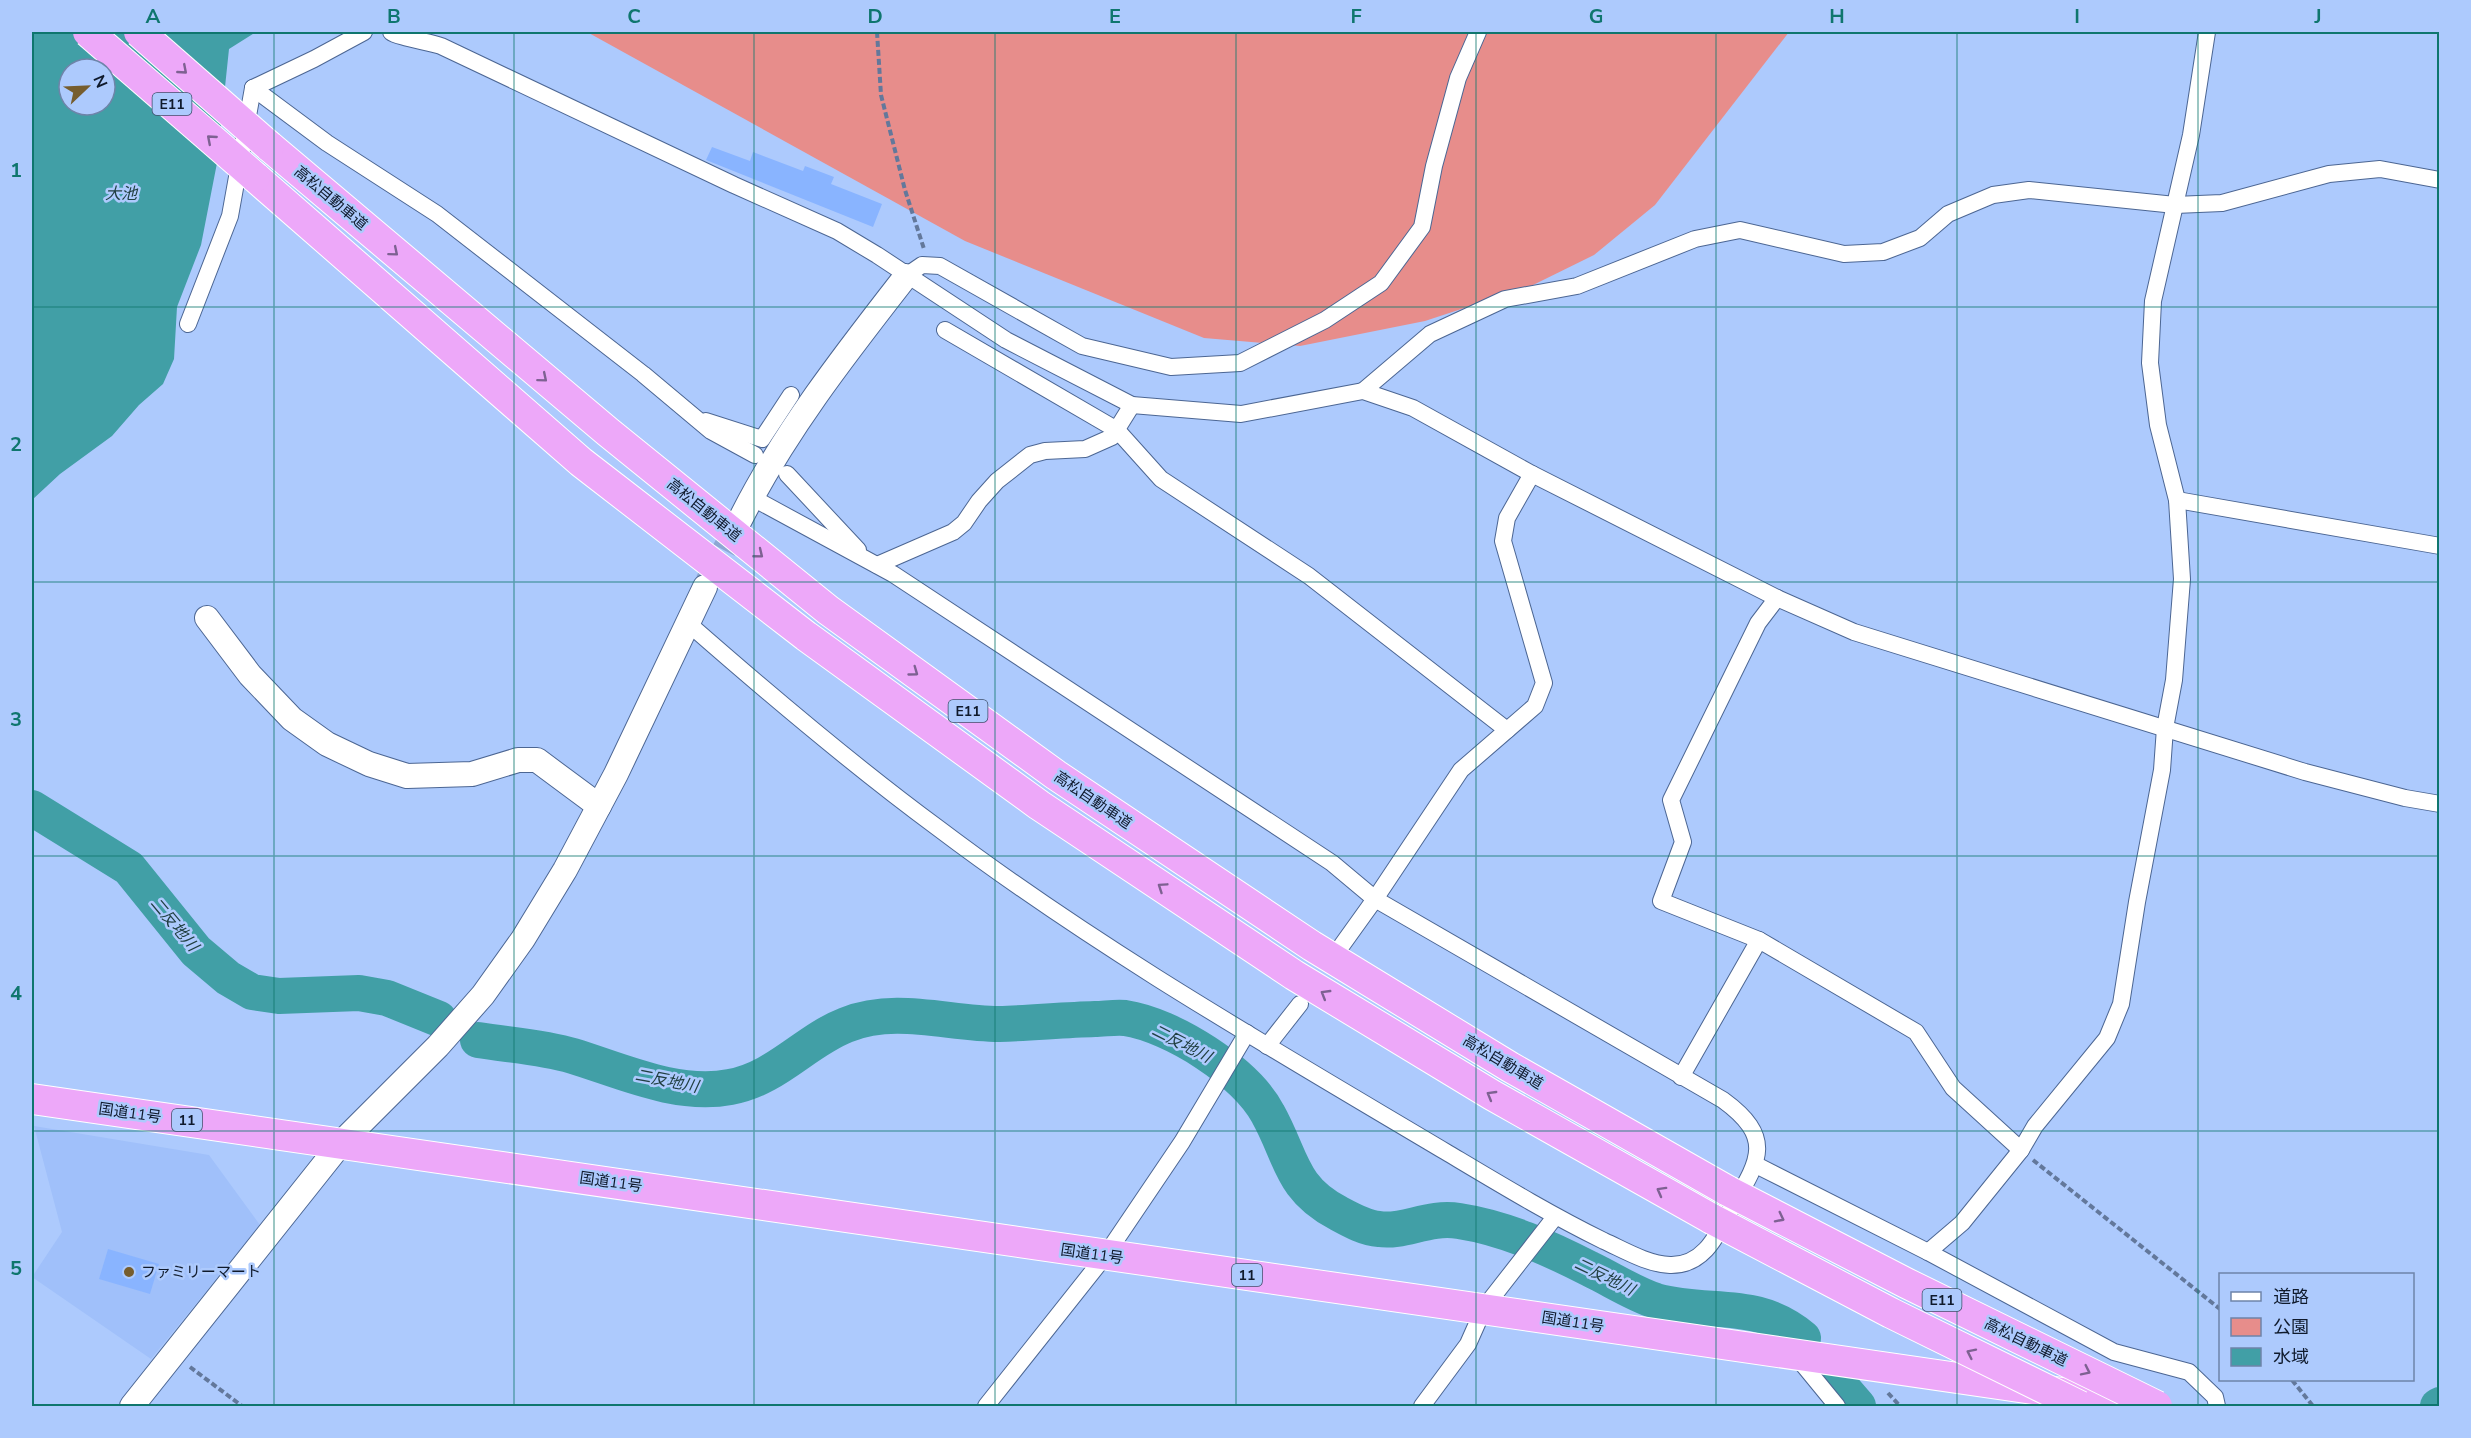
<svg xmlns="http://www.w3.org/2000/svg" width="2471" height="1438" viewBox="0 0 2471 1438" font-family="'Nunito Sans','Noto Sans JP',sans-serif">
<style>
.built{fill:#a0c0fa}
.green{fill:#e78d8b}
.water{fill:#419fa6;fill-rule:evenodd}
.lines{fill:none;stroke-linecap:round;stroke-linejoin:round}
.river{stroke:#419fa6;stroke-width:36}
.building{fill:#89b4ff}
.secondary-tunnel{stroke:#8da7d3;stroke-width:24;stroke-dasharray:24 12;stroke-linecap:butt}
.street-casing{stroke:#4c6693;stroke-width:18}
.secondary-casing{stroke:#4c6693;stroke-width:26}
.highway-casing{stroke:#fff;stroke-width:32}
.path{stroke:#63789b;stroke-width:4;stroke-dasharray:6 3;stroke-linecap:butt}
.street{stroke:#fff;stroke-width:16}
.secondary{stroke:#fff;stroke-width:24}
.highway{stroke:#eda8f9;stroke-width:30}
.highway-bridge-casing{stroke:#fff;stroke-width:32;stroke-linecap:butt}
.highway-bridge{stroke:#eda8f9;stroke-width:30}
.oneway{stroke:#7e6192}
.grid{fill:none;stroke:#0f766e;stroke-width:1.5;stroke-opacity:0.55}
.poi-dot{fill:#765d2e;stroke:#adcafd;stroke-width:2}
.labels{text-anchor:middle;stroke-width:5;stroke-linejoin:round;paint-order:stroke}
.shield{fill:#adcafd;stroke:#3e4f6b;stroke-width:1.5}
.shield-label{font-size:14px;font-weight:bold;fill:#0f1a2c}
.street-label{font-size:15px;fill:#0f1a2c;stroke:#adcafd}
.poi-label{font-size:15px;fill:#0f1a2c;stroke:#adcafd;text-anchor:start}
.water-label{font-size:16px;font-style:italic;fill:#213f41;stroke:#adcafd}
.neatline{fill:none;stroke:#0f766e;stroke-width:2}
.grid-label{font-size:20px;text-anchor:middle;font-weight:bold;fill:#0f766e}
</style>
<rect width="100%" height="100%" fill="#adcafd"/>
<polygon class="built" points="34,1126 209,1155 260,1225 151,1359 32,1277 62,1232"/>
<polygon class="green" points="587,32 1789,32 1655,205 1594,255 1531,286 1425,321 1300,346 1204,338 965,241"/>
<path class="water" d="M32 32H256L229 49 217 163 201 245 177 307 174 359 163 384 139 405 112 436 60 474 32 500ZM69 69H105V105H69Z"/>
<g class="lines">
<g class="river">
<polyline points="32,808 129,868 196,951 228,978 252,992 279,996 359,993 387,998 439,1019"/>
<path d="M478 1040C509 1045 543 1047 573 1056 622 1071 677 1097 730 1087 776 1079 805 1041 846 1025 896 1005 948 1024 999 1024 1031 1023 1063 1020 1095 1019 1104 1019 1115 1017 1125 1018 1172 1025 1246 1072 1268 1114 1292 1157 1290 1188 1338 1213 1351 1220 1365 1228 1379 1229 1404 1233 1428 1216 1459 1221 1505 1228 1549 1248 1590 1269 1611 1279 1634 1294 1656 1301 1711 1316 1755 1298 1803 1338"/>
<polyline points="1839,1384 1858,1406"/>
<polyline points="2438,1406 2440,1405"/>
</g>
</g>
<g class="building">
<polygon points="712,147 750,161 753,152 803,171 805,166 834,177 831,184 882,204 873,227 706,160"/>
<polygon points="108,1249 159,1264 150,1294 99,1279"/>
</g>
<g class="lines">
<polyline class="secondary-tunnel" points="707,582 740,520"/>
<g class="street-casing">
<g id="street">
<path d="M391 32C397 37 429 42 441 46L734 185 837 231 877 255 1006 340 1132 405 1241 414 1363 391 1413 408 1532 474 1777 598 1854 632 2305 772 2405 798 2440 804"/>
<polyline points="253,88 327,143 437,214 643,374 711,431 755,455"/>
<polyline points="253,88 314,59 364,32"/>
<polyline points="906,276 922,265 940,266 1082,346 1171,367 1240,363 1325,320 1381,283 1422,227 1434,166 1458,78 1478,32"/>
<polyline points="188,324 230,216 253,88"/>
<polyline points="945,330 1117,430 1161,479 1309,576 1507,730"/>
<polyline points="1363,391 1430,334 1505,299 1577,286 1695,239 1740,230 1844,254 1883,252 1920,238 1948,214 1993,195 2029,190 2175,205 2222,203 2329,174 2380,169 2440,180"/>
<polyline points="706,421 762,439 791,395"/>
<polyline points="787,474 858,550"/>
<polyline points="2177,500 2440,546"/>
<polyline points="877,565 953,532 964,523 979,501 997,481 1030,455 1045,451 1085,449 1112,437 1132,405"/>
<polyline points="1777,598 1758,623 1671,800 1683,842 1661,901 1759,940 1916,1032 1953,1088 2021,1150"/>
<path d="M689 624C770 695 851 764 938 828 1098 949 1273 1049 1446 1152 1498 1183 1549 1214 1604 1241 1624 1250 1647 1264 1670 1265 1705 1266 1718 1233 1732 1207 1759 1161 1775 1138 1723 1100L1375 899 1332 863 893 574 751 497"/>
<polyline points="1342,945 1375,899 1461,770 1535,706 1544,683 1503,541 1507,518 1532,474"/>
<polyline points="1267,1046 1300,1004"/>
<polyline points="1681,1077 1759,940"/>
<polyline points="1756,1165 1928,1252 2114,1352 2189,1372 2215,1397 2217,1406"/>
<polyline points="1928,1252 1962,1223 2021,1150 2035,1126 2107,1038 2121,1004 2137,902 2162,770 2165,728 2174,680 2182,579 2177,500 2158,425 2150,363 2153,301 2191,135 2207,32"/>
<polyline points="1796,1356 1837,1406"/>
<polyline points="986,1406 1105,1256 1182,1142 1247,1033"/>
<polyline points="1422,1406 1468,1344 1484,1308 1555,1217"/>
</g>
</g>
<g class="secondary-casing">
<g id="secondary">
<path d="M740 520C784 432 846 353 906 276"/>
<polyline points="207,618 250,675 292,719 327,744 369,764 407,776 472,774 518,760 537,760 599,806"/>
<polyline points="132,1406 342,1142 438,1046 483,995 523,939 565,870 616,774 705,587"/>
</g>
</g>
<g class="highway-casing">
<g id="highway">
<polyline points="269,146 608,432 828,610 1056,775 1312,946 1510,1067 1728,1191"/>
<polyline points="255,177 581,462 806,636 1039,805 1294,975 1492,1095 1712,1219"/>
<polyline points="32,1099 2151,1406"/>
</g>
</g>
<g class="path">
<polyline points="877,32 881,95 905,190 924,249"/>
<polyline points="2033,1160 2220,1309"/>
<polyline points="190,1367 242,1406"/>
<polyline points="2292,1380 2313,1406"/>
<polyline points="1888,1393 1900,1406"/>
</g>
<use href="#street" class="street"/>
<use href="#secondary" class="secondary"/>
<use href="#highway" class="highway"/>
<g class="highway-bridge-casing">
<g id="highway-bridge">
<polyline points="88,32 255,177"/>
<polyline points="139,32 269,146"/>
<polyline points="1728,1191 1906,1283 2157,1406"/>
<polyline points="1712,1219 1891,1313 2080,1406"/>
</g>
</g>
<use href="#highway-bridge" class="highway-bridge"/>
</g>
<defs><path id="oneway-chevron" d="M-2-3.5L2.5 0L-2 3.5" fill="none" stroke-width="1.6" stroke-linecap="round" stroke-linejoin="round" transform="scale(1.5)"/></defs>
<g class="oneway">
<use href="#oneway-chevron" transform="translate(183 70) rotate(41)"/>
<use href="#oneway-chevron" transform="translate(211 139) rotate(-139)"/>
<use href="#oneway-chevron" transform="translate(394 252) rotate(40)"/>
<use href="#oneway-chevron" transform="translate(543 378) rotate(40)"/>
<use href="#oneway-chevron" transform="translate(759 554) rotate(39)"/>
<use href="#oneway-chevron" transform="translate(914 672) rotate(36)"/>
<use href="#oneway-chevron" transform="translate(1162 887) rotate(-146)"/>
<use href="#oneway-chevron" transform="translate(1325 994) rotate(-149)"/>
<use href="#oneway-chevron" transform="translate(1491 1095) rotate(-150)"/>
<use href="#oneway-chevron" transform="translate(1661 1191) rotate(-151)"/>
<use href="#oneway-chevron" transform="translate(1780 1218) rotate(27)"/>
<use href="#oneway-chevron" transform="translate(1971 1353) rotate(-154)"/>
<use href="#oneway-chevron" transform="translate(2086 1371) rotate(26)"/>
</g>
<path class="grid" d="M274 32V1406M514 32V1406M754 32V1406M995 32V1406M1236 32V1406M1476 32V1406M1716 32V1406M1957 32V1406M2198 32V1406M32 307H2440M32 582H2440M32 856H2440M32 1131H2440"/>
<circle class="poi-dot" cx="129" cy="1272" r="6"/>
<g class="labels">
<g class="shield">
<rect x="152.5" y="93" width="39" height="22" rx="4.5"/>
<rect x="948.5" y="700" width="39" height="22" rx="4.5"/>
<rect x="172" y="1109" width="30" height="22" rx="4.5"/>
<rect x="1232" y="1264" width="30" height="22" rx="4.5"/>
<rect x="1922.5" y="1289" width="39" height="22" rx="4.5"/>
</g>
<g class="shield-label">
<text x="172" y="109">E11</text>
<text x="968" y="716">E11</text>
<text x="187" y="1125">11</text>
<text x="1247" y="1280">11</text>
<text x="1942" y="1305">E11</text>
</g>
<g class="street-label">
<text transform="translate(331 198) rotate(40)" y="5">高松自動車道</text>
<text transform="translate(704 510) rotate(39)" y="5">高松自動車道</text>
<text transform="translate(1093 800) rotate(34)" y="5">高松自動車道</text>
<text transform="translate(1503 1062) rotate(31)" y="5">高松自動車道</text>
<text transform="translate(130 1113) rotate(8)" y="5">国道11号</text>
<text transform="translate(611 1182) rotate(8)" y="5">国道11号</text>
<text transform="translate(1092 1254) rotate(8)" y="5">国道11号</text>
<text transform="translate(1573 1322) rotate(9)" y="5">国道11号</text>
<text transform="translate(2026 1342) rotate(26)" y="5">高松自動車道</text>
</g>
<g class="poi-label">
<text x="141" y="1277">ファミリーマート</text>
</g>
<g class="water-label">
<text x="121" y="199">大池</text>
<text transform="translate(175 924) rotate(50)" y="6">二反地川</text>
<text transform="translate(1182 1043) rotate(27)" y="6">二反地川</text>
<text transform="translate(667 1080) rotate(11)" y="6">二反地川</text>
<text transform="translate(1605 1276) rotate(26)" y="6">二反地川</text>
</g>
</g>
<rect width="2471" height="1438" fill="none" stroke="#adcafd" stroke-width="66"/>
<rect x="2219" y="1273" width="195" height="108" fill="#adcafd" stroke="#6e84a9" stroke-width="1.5"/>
<rect x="2231" y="1292" width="30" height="9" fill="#ffffff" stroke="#6e84a9" stroke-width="1.5"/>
<text x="2273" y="1303" font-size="18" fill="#0f1a2c">道路</text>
<rect x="2231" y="1318" width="30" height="18" fill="#e78d8b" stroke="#6e84a9" stroke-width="1.5"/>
<text x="2273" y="1333" font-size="18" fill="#0f1a2c">公園</text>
<rect x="2231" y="1348" width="30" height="18" fill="#419fa6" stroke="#6e84a9" stroke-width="1.5"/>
<text x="2273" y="1363" font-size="18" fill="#0f1a2c">水域</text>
<g transform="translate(87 87) rotate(67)"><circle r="28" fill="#adcafd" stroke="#6e84a9" stroke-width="1.5"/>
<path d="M0-4.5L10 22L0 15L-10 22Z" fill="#765d2e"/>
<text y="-9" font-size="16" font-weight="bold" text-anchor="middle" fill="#0f1a2c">N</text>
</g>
<rect x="33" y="33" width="2405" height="1372" class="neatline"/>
<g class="grid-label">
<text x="153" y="23">A</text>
<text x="394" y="23">B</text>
<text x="634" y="23">C</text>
<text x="875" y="23">D</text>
<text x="1115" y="23">E</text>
<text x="1356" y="23">F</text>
<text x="1596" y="23">G</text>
<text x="1837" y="23">H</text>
<text x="2077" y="23">I</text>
<text x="2318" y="23">J</text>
<text x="16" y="177">1</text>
<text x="16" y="451">2</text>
<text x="16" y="726">3</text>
<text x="16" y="1000">4</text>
<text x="16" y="1275">5</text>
</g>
</svg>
